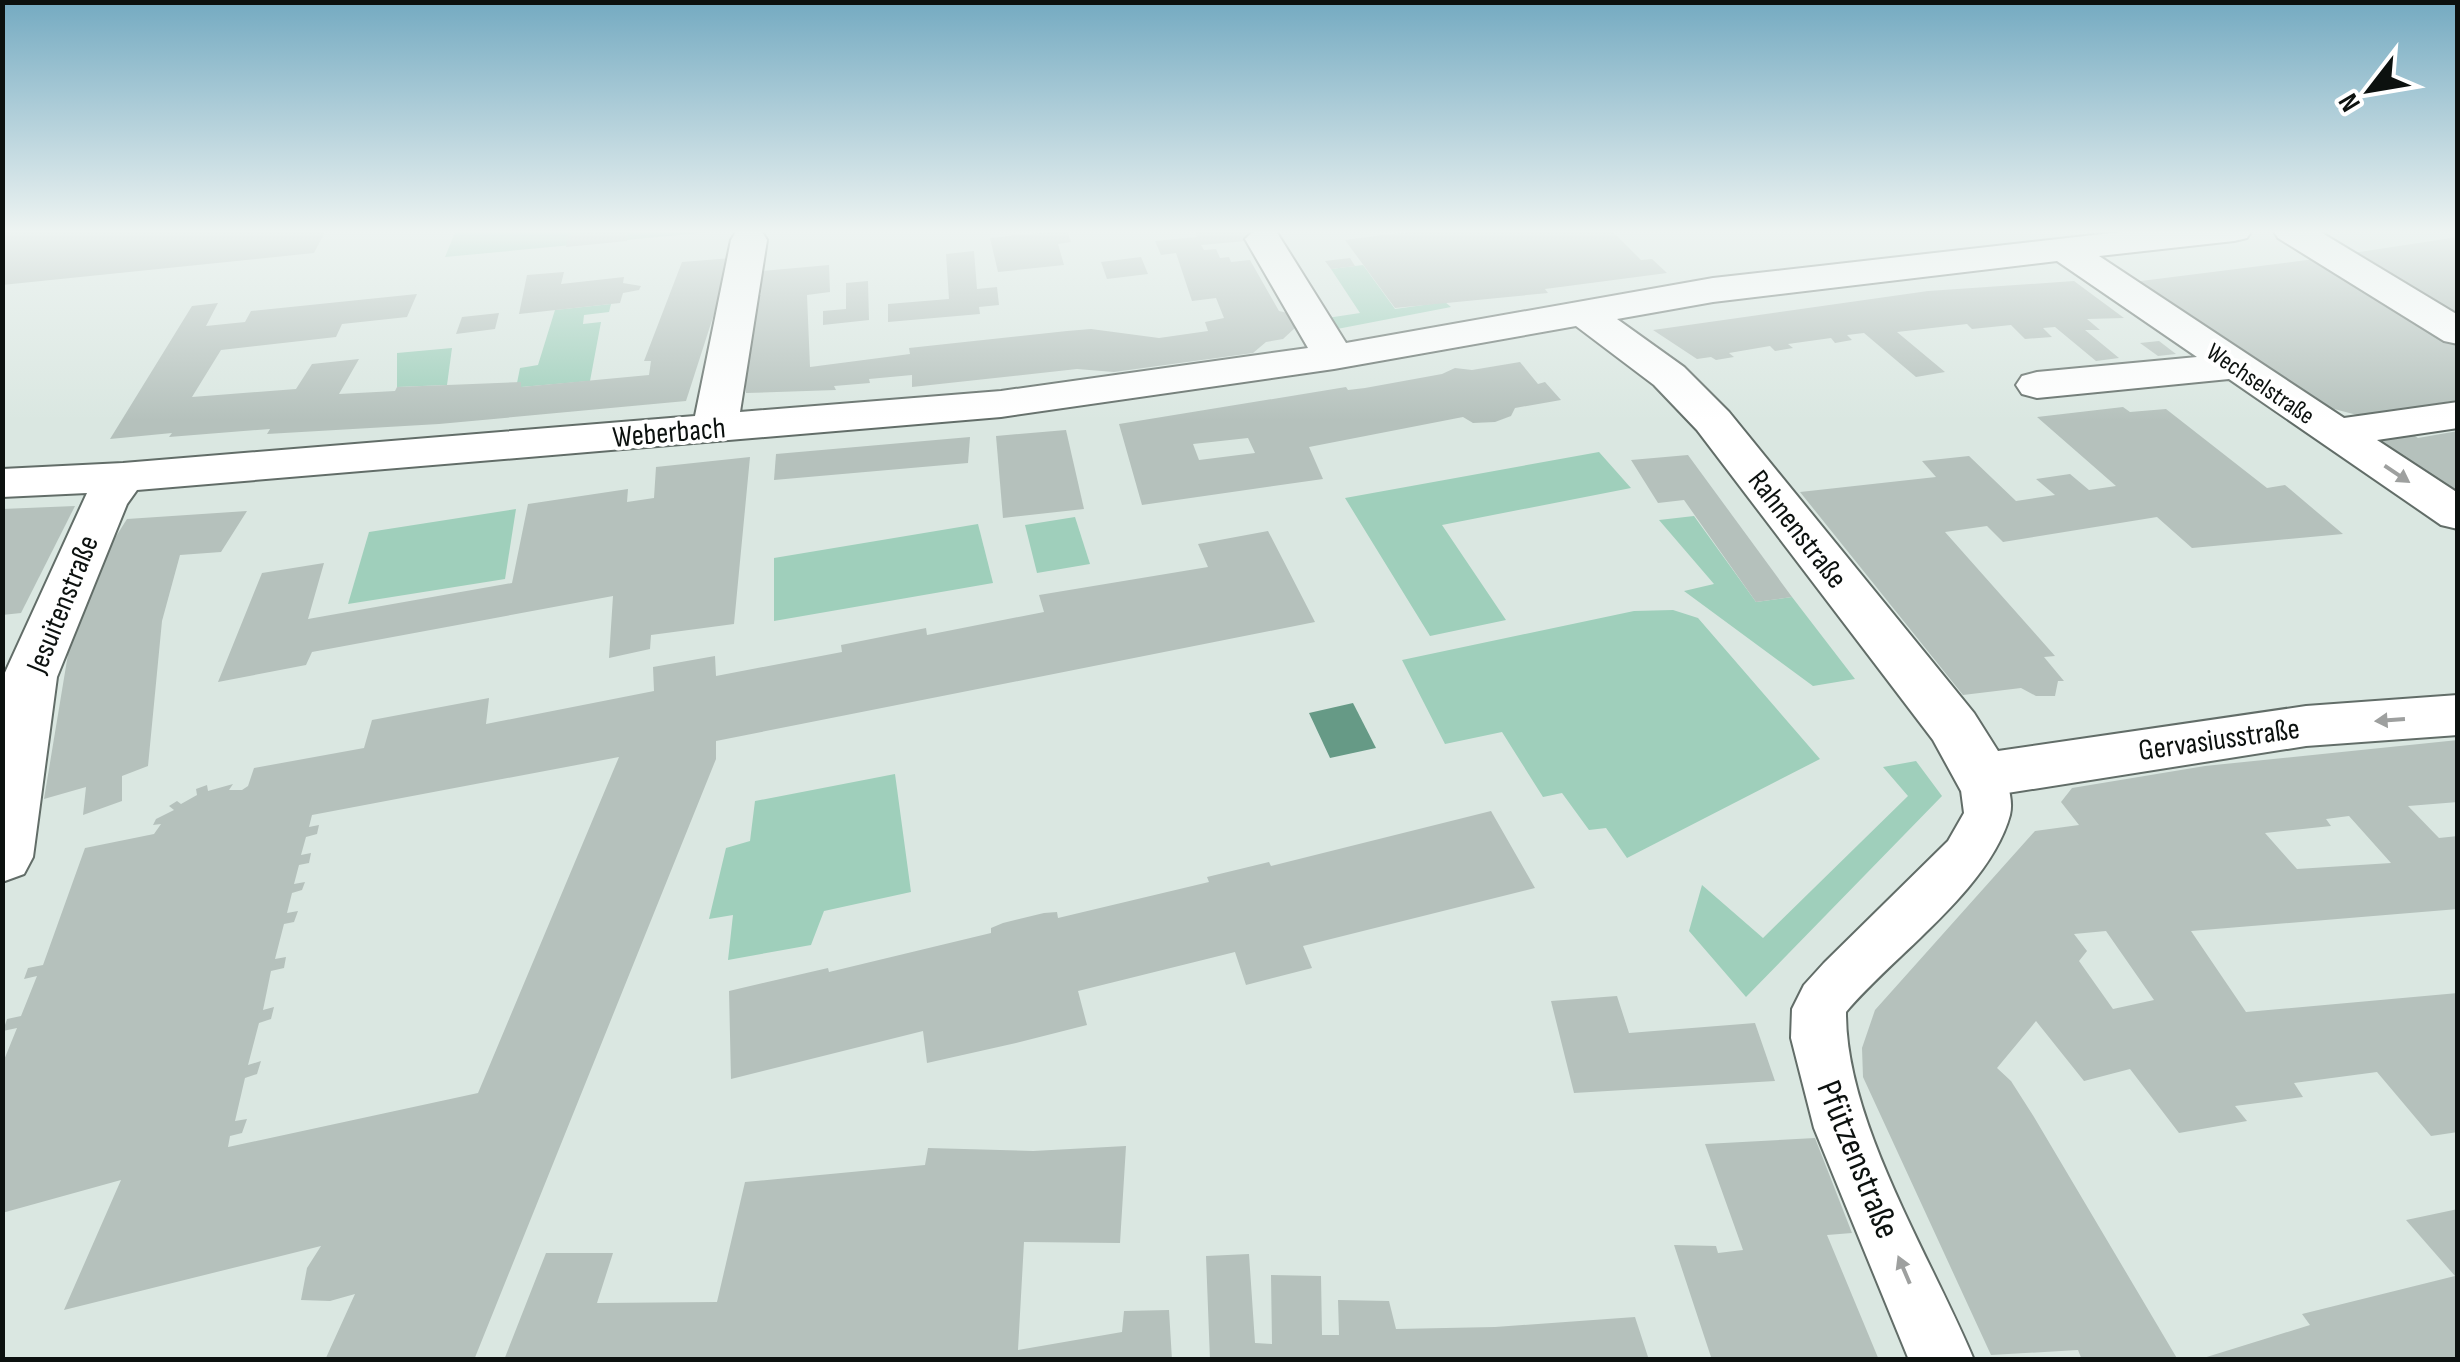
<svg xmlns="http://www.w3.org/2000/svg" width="2460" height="1362" viewBox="0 0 2460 1362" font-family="'Sofia Sans Condensed',sans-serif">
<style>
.green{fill:#9fcfbb}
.water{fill:#669a86}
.building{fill:#b5c1bc;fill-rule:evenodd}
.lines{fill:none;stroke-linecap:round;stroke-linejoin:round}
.pedestrian-casing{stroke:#626d68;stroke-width:4}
.minor-casing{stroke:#626d68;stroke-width:4}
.pedestrian{fill:#fff;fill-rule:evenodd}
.minor{fill:#fff;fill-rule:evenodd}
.oneway{fill:#9ea09f}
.labels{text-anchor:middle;stroke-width:8;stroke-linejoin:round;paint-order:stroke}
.far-street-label{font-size:25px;fill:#0c110f;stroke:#fff}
.street-label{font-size:30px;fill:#0c110f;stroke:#fff}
.near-street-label{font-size:35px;fill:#0c110f;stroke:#fff}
</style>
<rect width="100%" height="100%" fill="#dae7e1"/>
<g class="green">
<polygon points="456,230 733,230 445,257"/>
<polygon points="1363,265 1395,309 1445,302 1451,307 1337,329 1327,318 1360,313 1331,269"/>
<polygon points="611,304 609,312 584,315 583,324 601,322 590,381 521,387 517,383 520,368 538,365 555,310"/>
<polygon points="452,348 447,385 397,387 397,353"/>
<polygon points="1599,452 1631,488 1442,525 1506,620 1430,636 1345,498"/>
<polygon points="516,509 505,579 348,604 369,532"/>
<polygon points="1694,516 1756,602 1792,597 1855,679 1813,686 1684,591 1714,584 1659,520"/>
<polygon points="1075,517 1090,564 1037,573 1025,525"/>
<polygon points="978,524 993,583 774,621 774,558"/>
<polygon points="1673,610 1698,618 1820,759 1627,858 1606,828 1589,830 1562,793 1543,797 1502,732 1445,744 1402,660 1634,611"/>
<polygon points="1916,761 1942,796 1746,997 1689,931 1702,885 1763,938 1908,796 1883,767"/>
<polygon points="895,774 911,892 824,911 811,945 728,960 733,915 709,919 726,848 750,841 755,801"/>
</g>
<polygon class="water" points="1353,703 1376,748 1330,758 1309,713"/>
<g class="building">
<polygon points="2,230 326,230 314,253 2,285"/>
<polygon points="620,230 629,230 627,241 566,247 568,235"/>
<polygon points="1067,230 1071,242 1058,244 1064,265 998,272 990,238"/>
<polygon points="1194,230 1252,230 1257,240 1201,245 1204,250 1216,249 1220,258 1229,257 1231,262 1250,260 1279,311 1288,313 1296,327 1283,339 1266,342 1253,353 1114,372 1077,369 912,387 912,375 869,379 870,383 834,386 836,390 746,393 745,297 761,295 762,271 829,265 830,292 807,295 810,367 910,354 909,348 1067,331 1091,329 1159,338 1208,331 1205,322 1224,318 1216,298 1192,301 1176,253 1161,255 1155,241 1197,237"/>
<polygon points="1422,230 1611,230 1641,260 1652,259 1667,273 1545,289 1548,293 1395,308 1345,240"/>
<polygon points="2458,237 2458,322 2346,254"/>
<polygon points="974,251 977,289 997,287 999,305 979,307 980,314 888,322 888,304 949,299 946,254"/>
<polygon points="1141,257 1148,274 1107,279 1101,262"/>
<polygon points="732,258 686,401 439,424 267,434 270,429 169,437 172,433 110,439 192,306 218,303 206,326 245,322 251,311 417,294 407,317 342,324 336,337 221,350 192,397 296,389 312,364 359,359 339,394 395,391 397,387 521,382 521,387 649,375 651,361 644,361 682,262"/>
<polygon points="1350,258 1355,266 1331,269 1325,261"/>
<polygon points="2315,259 2458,343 2458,400 2361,416 2311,403 2133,282"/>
<polygon points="564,272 561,284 624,277 623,283 641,286 639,290 623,293 620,303 519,314 527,275"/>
<polygon points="868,281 869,320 823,325 823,311 846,309 846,283"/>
<polygon points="2074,281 2124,318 2087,319 2100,330 2085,330 2119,358 2096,361 2055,327 2043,328 2052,337 2025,339 2011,325 1972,329 1967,324 1897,332 1945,372 1916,377 1864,333 1847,335 1852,340 1835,343 1831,338 1788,344 1793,348 1775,351 1770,346 1729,353 1734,357 1716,360 1711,357 1697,359 1653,330 1928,291"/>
<polygon points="499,313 495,329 456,334 462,317"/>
<polygon points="2159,341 2176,354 2158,356 2140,343"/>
<path d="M1520 362 1538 384 1545 382 1561 400 1515 408 1511 416 1495 422 1473 423 1463 417 1309 447 1323 479 1142 505 1119 424 1346 387 1348 390 1365 388 1442 374 1455 368 1472 370ZM1248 438 1255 453 1199 460 1193 444Z"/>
<polygon points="2123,407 2130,412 2166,409 2267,488 2285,485 2343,534 2192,548 2157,517 2003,542 1987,526 1945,532 2055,656 2044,657 2064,681 2058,681 2055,696 2036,696 2021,688 1963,695 1800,492 1936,477 1922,461 1969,456 2016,501 2055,495 2036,479 2070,474 2089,490 2116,486 2037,417"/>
<polygon points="1066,430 1084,509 1003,518 996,436"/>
<polygon points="2458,431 2458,501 2360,442 2410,433 2418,438"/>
<polygon points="970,437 968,463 774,480 776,454"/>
<polygon points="1688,455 1792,597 1756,602 1684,500 1658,503 1631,460"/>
<polygon points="750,457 734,624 651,635 650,649 609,658 613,596 312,652 306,665 218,682 262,573 324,563 308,619 512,583 528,504 628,489 627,502 654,498 656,467"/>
<polygon points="75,506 21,613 2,615 2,509"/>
<polygon points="247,511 221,552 180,555 162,621 148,766 122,776 122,801 83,815 86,787 44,799 69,648 101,560 127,519"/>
<path d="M1268 531 1315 622 716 741V759L474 1360H325L355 1294 330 1301 301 1300 307 1268 321 1246 64 1310 121 1180 2 1213V1065L17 1028 3 1031 7 1019 21 1016 37 976 24 979 28 968 43 965 85 848 154 834 161 824 153 825 156 819 174 810 169 806 177 801 181 804 197 795 196 789 207 785 208 791 233 784 229 790H242L248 786 254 768 364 748 372 720 489 698 486 724 654 691 653 667 715 656 716 676 842 652 841 645 926 628 927 635 1044 612 1039 595 1208 567 1198 544ZM619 757 478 1093 228 1147 230 1136 242 1133 247 1119 235 1121 245 1078 257 1074 261 1061 248 1065 259 1023 271 1019 274 1007 263 1010 271 971 284 968 286 957 275 959 284 924 294 922 298 911 287 913 292 893 302 890 305 882 294 884 299 865 309 863 311 853 301 855 306 837 317 834 319 825 309 827 312 815Z"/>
<path d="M2458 740V802L2408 806 2439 838 2458 836V909L2191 931 2246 1012 2458 993V1132L2431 1136 2377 1072 2294 1083 2303 1097 2235 1106 2247 1121 2179 1133 2130 1069 2084 1081 2036 1021 1997 1068 2011 1081 2034 1117 2178 1360H2082L2078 1350 1991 1355 1863 1077 1862 1048 1875 1010 2035 831 2079 825 2061 802 2072 788 2205 766ZM2349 816 2391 863 2297 869 2265 833 2331 826 2326 819ZM2106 931 2154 1000 2113 1009 2079 961 2087 951 2074 934Z"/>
<polygon points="1491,811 1535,888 1303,946 1312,968 1246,985 1235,952 1078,991 1087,1025 1016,1043 927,1063 923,1031 731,1079 729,991 828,968 829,972 991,933 991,928 1003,923 1044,913 1057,912 1058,918 1209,882 1207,877 1269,862 1271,866"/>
<polygon points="1617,996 1629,1033 1755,1023 1775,1081 1574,1093 1551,1001"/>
<polygon points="1815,1138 1852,1233 1827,1235 1879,1360 1712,1360 1674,1245 1716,1246 1718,1253 1743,1250 1705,1144"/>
<polygon points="1126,1146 1120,1243 1024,1242 1018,1350 1122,1332 1124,1311 1169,1310 1172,1360 504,1360 546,1253 613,1253 597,1303 717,1302 745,1182 925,1165 928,1148 1033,1151"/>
<polygon points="2458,1209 2458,1360 2197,1360 2310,1325 2302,1314 2455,1276 2406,1220"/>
<polygon points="1249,1254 1255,1343 1272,1344 1271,1275 1321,1276 1322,1335 1339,1335 1338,1300 1389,1301 1396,1329 1495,1327 1635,1317 1649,1360 1210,1360 1206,1256"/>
</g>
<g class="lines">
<g class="pedestrian-casing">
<path id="pedestrian" d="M1982 758 1998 763C2006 778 2014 798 2010 815 1990 889 1894 955 1846 1012 1845 1121 1932 1259 1974 1360H1909L1814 1128 1791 1038 1792 1009 1804 985 1824 963 1948 841 1964 813 1959 775 1966 763Z"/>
</g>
<g class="minor-casing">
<g id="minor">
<polygon points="745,230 762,232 767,240 740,412 1001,391 1308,348 1245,239 1255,230 1276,231 1346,343 1713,278 2138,230 2252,230 2247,238 2234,241 2099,256 2344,418 2458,402 2458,428 2377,440 2458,493 2458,529 2441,525 2229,379 2037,398 2022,394 2016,385 2022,376 2037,372 2197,357 2057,261 1713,302 1617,319 1684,367 1729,412 1974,713 1998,751 2306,706 2458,695 2458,735 2306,746 1982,797 1961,791 1933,740 1697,430 1654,385 1576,326 1334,369 1001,417 137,490 127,504 57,677 33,857 24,874 2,882 3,677 87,493 2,497 2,469 123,463 695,416 731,240 736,232"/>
<polygon points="2273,230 2317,230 2458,315 2458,344 2444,341 2278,238"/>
</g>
</g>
<use href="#pedestrian" class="pedestrian"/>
<use href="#minor" class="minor"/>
</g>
<defs><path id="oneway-solid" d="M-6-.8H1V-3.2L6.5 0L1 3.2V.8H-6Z" transform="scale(2.5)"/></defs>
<g class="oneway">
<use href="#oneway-solid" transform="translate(2397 474) rotate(34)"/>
<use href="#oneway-solid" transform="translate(2390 720) rotate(176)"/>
<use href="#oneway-solid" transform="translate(1904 1270) rotate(-113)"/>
</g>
<linearGradient id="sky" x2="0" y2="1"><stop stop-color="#74aac1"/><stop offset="0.55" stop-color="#eef4f2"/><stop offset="1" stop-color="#eef4f2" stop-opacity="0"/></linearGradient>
<rect width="2460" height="421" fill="url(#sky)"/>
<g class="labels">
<g class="far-street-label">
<text transform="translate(2261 383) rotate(34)" y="9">Wechselstraße</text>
</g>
<g class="street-label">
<text transform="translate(669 432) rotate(-5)" y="10">Weberbach</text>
<text transform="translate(1798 529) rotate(52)" y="10">Rahnenstraße</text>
<text transform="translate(62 604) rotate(-68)" y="10">Jesuitenstraße</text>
<text transform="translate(2219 739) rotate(-8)" y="10">Gervasiusstraße</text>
</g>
<g class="near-street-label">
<text transform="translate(1859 1159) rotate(68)" y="12">Pfützenstraße</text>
</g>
</g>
<rect width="2460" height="1362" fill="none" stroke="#0c110f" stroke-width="10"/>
<g transform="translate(2370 90) rotate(239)" stroke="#ffffff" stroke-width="8" paint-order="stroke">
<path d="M0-8L18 38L0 25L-18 38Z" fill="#0c110f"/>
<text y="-15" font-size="28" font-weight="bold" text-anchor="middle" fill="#0c110f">N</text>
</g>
</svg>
